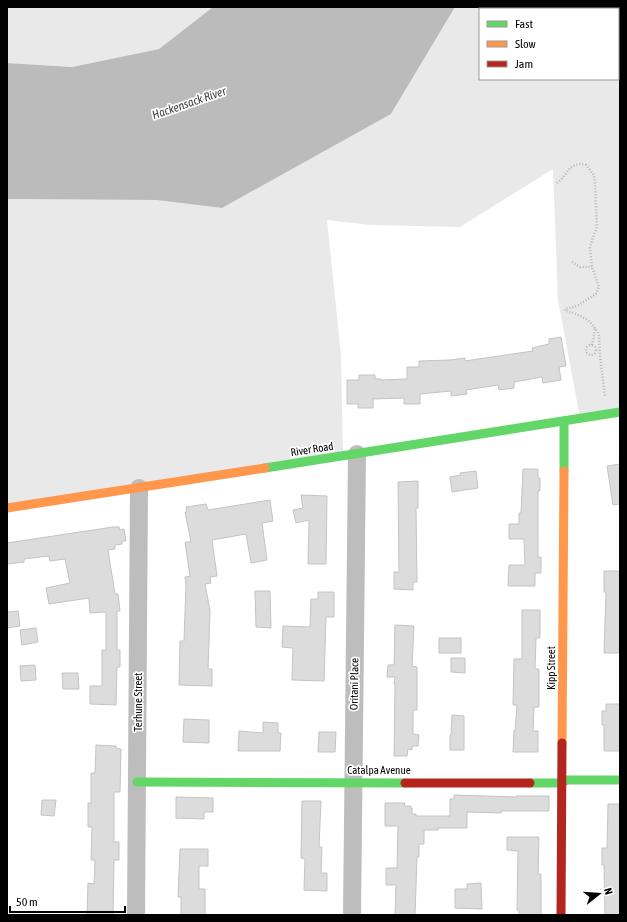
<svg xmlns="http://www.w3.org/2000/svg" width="627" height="922" viewBox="0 0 627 922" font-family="'Asap Condensed',sans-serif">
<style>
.green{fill:#e9e9e9;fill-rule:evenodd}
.water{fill:#bbb}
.building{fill:#dcdcdc;stroke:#c4c4c4}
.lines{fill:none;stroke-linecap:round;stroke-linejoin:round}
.path{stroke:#b8b8b8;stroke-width:2.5;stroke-dasharray:1 2;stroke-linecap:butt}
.street{stroke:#bdbdbd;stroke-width:18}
.fast{stroke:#63d668;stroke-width:9}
.slow{stroke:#ff974d;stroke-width:9}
.jam{stroke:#b3261e;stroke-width:9}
.labels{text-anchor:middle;stroke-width:3.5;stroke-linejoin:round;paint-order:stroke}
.street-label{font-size:11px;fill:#000;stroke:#fff}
.water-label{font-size:12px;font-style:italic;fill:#3f3f3f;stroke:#fff}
</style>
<rect width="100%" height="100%" fill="#fff"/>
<g class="green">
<polygon points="7,7 213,7 159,49 72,67 7,63"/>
<path d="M455 7H620V412L580 418 558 300 553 169 460 227 371 225 327 220 341 355 343 456 7 508V199L156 200 222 208 391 114ZM480 9H618V79H480Z"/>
</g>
<polygon class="water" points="213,7 455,7 391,114 222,208 156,200 7,199 7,63 72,67 159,49"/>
<g class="building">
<polygon points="561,337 566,366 559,367 561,380 543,383 542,377 514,382 514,388 499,390 498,385 466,390 467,394 451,396 451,391 420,394 420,404 404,404 404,398 373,399 373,408 358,408 358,404 347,404 347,380 359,380 359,375 375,375 375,379 381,379 381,380 407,379 407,367 419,367 419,361 450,360 465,358 465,361 533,351 532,348 549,344 549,339"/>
<polygon points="620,464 620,504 613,505 607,466"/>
<polygon points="523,469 538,469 538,478 540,478 540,491 538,491 538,557 541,557 541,573 535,573 535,586 508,586 509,565 525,565 524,539 509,539 509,524 519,524 519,513 521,513"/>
<polygon points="476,471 478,488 452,492 450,477 461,475 460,473"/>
<polygon points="418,481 418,508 416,508 417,582 413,582 413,590 394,589 394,572 399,572 398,482"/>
<polygon points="301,495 327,496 326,564 308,564 309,520 296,523 293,510 303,508"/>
<polygon points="270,500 273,521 262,523 267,560 251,563 246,534 212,540 217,576 210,577 211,583 205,584 210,611 208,669 212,669 212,686 179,685 180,641 184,641 186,584 185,577 190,576 185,542 191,542 185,512 187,512 186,507 206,504 208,510"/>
<polygon points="113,527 119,527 120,530 124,529 126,541 122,541 122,544 115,545 115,549 108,550 115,594 118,594 120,611 117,611 117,650 120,650 120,667 117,667 116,705 90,704 90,686 102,686 102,650 106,650 106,612 90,613 89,598 49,604 46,588 70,583 65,559 50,561 49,556 24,559 24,562 7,564 7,543"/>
<polygon points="604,571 620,571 620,653 604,653 606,592 604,592"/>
<polygon points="255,591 270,591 271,628 256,627"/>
<polygon points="318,592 334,592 334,617 326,617 324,681 292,680 293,648 282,647 283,626 310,627 311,599 318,599"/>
<polygon points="522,610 540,610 540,638 536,638 535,669 539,669 539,707 534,707 533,731 538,731 538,752 513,752 514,730 515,731 517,705 513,705 514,659 522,659"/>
<polygon points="18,611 20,626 7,628 7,612"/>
<polygon points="395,625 414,626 412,666 417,667 417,710 413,710 413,734 419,735 418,746 412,746 412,750 408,749 407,756 394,756 395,684 394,684 395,677 387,677 388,665 394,665"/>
<polygon points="36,628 38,642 22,645 20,630"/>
<rect x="439" y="638" width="22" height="15"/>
<polygon points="451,658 465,658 465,673 451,672"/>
<polygon points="35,665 36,680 21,681 20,666"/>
<polygon points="62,673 78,673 79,689 63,689"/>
<polygon points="606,704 620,704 620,751 604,751 604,725 602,725 602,711 606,711"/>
<polygon points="452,715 464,716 464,750 450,750 450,735 451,735"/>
<polygon points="184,719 209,720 209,743 183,742"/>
<polygon points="263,722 278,723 278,733 281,733 280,751 238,751 239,731 263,733"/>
<polygon points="319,732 336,732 335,752 318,752"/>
<polygon points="96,745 116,746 116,748 121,749 120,792 114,792 114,842 119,842 119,860 114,860 113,915 87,915 88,883 94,884 95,860 91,860 92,827 88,827 88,803 91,803 91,773 95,773"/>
<polygon points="454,795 516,797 516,796 549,796 549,811 501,811 501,813 467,812 467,828 438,828 438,830 424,830 424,844 419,844 419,857 417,857 415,915 395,915 396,885 386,885 386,868 397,868 398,826 385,826 385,803 405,803 404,806 411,806 411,808 412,808 412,814 416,814 416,816 450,816 450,799 454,799"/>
<polygon points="176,797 213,798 213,812 204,812 204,819 176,818"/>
<polygon points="42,800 56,800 54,816 41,815"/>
<polygon points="302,801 321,801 319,847 322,847 321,873 327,873 327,891 304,890 305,859 301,858"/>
<polygon points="608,804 620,804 620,915 605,915 604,865 602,865 602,848 607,848"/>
<polygon points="507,837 539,837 538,874 541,874 541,915 519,915 519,911 517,910 518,851 507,850"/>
<polygon points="180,849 208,849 208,866 199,866 199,889 205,889 205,915 181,915 181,897 178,897"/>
<polygon points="481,883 482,909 455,908 455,889 467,889 467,884"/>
</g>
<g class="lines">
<g class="path">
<path d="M557 183C567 176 570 160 586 165L594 175 595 184 597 227 592 240 590 248 592 267 599 287 596 294 591 297 577 306 565 309V311L574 313 586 319 590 322 598 332 599 336 600 356 605 396"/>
<polyline points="572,262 580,267 592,267"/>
<polyline points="592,345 595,329"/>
<circle cx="591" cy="350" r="5"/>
</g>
<g class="street">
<polyline points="136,915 139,488"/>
<polyline points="352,915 357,454"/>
</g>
<g class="fast">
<polyline points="265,468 620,412"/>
<polyline points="564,471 564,421"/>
<polyline points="137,782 405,783"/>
<polyline points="530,783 562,783 567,780 620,780"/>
</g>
<g class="slow">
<polyline points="7,508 265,468"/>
<polyline points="562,743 564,471"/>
</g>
<g class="jam">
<polyline points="405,783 530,783"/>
<polyline points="561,915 562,743"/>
</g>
</g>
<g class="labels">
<g class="street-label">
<text transform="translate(312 449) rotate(-9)" y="4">River Road</text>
<text transform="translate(551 668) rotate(-90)" y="4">Kipp Street</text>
<text transform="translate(354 684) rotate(-89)" y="4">Oritani Place</text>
<text transform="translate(138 702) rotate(-90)" y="4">Terhune Street</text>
<text x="379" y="774">Catalpa Avenue</text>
</g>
<g class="water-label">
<text transform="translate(189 103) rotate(-19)" y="4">Hackensack River</text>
</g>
</g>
<rect width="627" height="922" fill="none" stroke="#000000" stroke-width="16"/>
<rect x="479" y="8" width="140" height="72" fill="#ffffff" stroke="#999999"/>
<rect x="487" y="21" width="20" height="6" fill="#63d668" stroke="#999999"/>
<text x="515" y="28" font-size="12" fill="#000000">Fast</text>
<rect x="487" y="41" width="20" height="6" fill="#ff974d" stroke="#999999"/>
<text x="515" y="48" font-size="12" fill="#000000">Slow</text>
<rect x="487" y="61" width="20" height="6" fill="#b3261e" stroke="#999999"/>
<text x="515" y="68" font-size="12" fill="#000000">Jam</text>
<g transform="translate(599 894) rotate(73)" stroke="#ffffff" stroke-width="3" paint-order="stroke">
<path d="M0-3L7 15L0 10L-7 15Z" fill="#000000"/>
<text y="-6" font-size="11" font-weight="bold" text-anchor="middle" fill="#000000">N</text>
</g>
<path d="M10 906v6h115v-6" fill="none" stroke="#000000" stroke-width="2"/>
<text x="16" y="906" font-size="12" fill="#000000" stroke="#ffffff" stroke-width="3" paint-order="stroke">50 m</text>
</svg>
